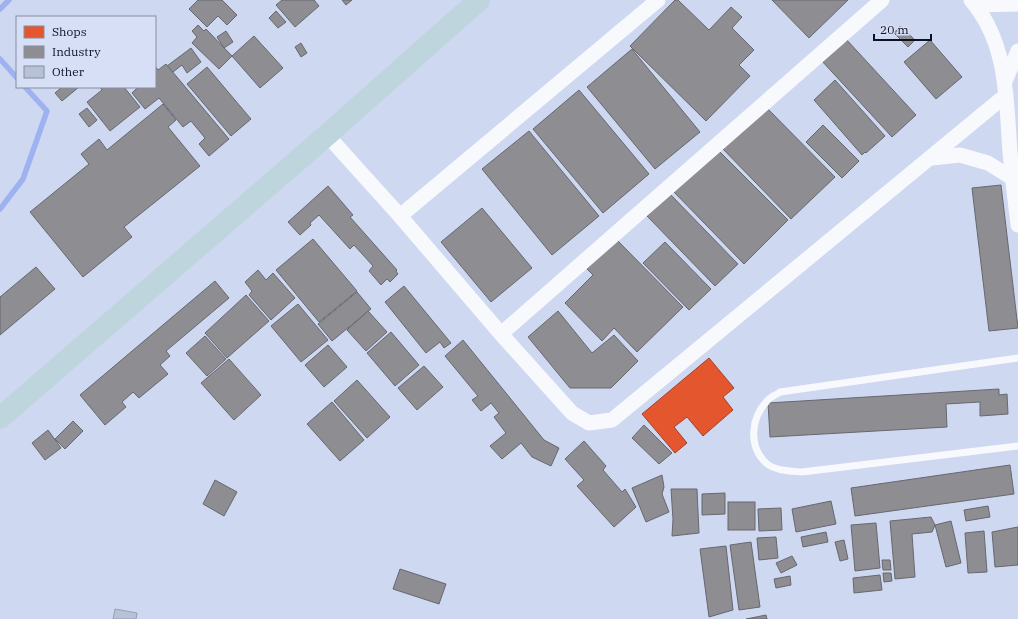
<svg xmlns="http://www.w3.org/2000/svg" width="1018" height="619" viewBox="0 0 1018 619" font-family="'IBM Plex Serif',serif">
<style>
.shops{fill:#e4572e;stroke:#a3422b}
.industry{fill:#8d8d92;stroke:#666871}
.lines{fill:none;stroke-linecap:round;stroke-linejoin:round}
.stream{stroke:#9eb2f2;stroke-width:5.5}
.building{fill:#b7c2d6;stroke:#94a0b3}
.lane{stroke:#f8f9fd;stroke-width:7}
.street{stroke:#f8f9fd;stroke-width:15}
.highway{stroke:#bed5dd;stroke-width:22}
</style>
<rect width="100%" height="100%" fill="#cfd8f1"/>
<polygon class="shops" points="709,358 734,388 723,397 733,410 703,436 687,417 674,427 687,443 675,453 642,414"/>
<g class="industry">
<polygon points="198,0 222,0 237,15 227,25 218,16 207,27 189,9"/>
<polygon points="282,0 314,0 319,6 295,27 276,5"/>
<polygon points="342,0 352,0 346,5"/>
<polygon points="675,0 678,0 709,30 731,7 742,17 732,28 754,50 739,65 750,76 706,121 630,46"/>
<polygon points="772,0 848,0 809,38"/>
<polygon points="276,11 286,22 278,28 269,18"/>
<polygon points="198,25 204,31 206,29 232,56 219,69 192,43 197,37 192,31"/>
<polygon points="900,26 915,40 908,47 894,33"/>
<polygon points="226,31 233,42 224,48 217,37"/>
<polygon points="254,36 283,68 260,88 232,56"/>
<polygon points="845,38 916,115 892,137 821,60"/>
<polygon points="930,40 962,77 936,99 904,62"/>
<polygon points="301,43 307,53 301,57 295,47"/>
<polygon points="191,48 201,62 187,73 182,65 173,72 167,66"/>
<polygon points="632,49 700,132 655,169 587,87"/>
<polygon points="166,64 229,139 209,156 199,144 205,138 191,121 183,127 159,98 145,109 132,93 138,87 155,87 155,66 158,70"/>
<polygon points="207,67 251,119 231,136 187,84"/>
<polygon points="835,80 885,136 866,153 865,152 862,155 814,100"/>
<polygon points="62,87 79,87 62,101 55,93"/>
<polygon points="100,87 124,87 140,107 110,131 87,102 102,90"/>
<polygon points="579,90 649,174 603,213 533,129"/>
<polygon points="163,104 176,120 168,127 200,166 124,227 132,237 83,277 30,212 89,164 81,154 99,139 107,150"/>
<polygon points="764,105 835,177 791,219 721,147"/>
<polygon points="87,108 97,120 89,127 79,114"/>
<polygon points="823,125 859,161 842,178 806,142"/>
<polygon points="529,131 599,216 552,255 482,169"/>
<polygon points="716,148 788,220 744,264 673,191"/>
<polygon points="1001,185 1018,328 989,331 972,188"/>
<polygon points="328,186 353,215 350,217 397,270 396,271 398,274 390,282 387,279 381,285 369,271 373,266 354,245 350,249 319,215 310,223 311,225 300,235 288,222"/>
<polygon points="670,194 738,264 715,286 647,216"/>
<polygon points="482,208 532,268 491,302 441,242"/>
<polygon points="615,238 683,307 637,352 614,328 602,341 565,303 593,275 585,267"/>
<polygon points="313,239 357,291 319,322 276,270"/>
<polygon points="665,242 711,289 689,310 643,263"/>
<polygon points="36,267 55,289 0,335 0,297"/>
<polygon points="258,270 266,280 273,273 295,298 271,320 249,295 252,291 245,282"/>
<polygon points="215,281 229,298 166,351 170,356 160,365 168,374 139,398 133,392 122,402 126,407 105,425 80,395"/>
<polygon points="404,286 451,343 444,348 440,342 426,353 385,302"/>
<polygon points="357,292 371,309 332,341 318,324"/>
<polygon points="246,295 269,321 227,358 205,333"/>
<polygon points="298,304 328,340 301,362 271,326"/>
<polygon points="368,311 387,332 366,351 347,330"/>
<polygon points="558,311 592,353 614,335 638,361 611,388 570,388 528,337"/>
<polygon points="391,332 419,365 395,386 367,353"/>
<polygon points="205,336 226,359 207,376 186,353"/>
<polygon points="463,340 544,440 559,448 551,466 532,457 521,443 502,459 490,446 506,433 494,417 499,413 491,403 481,411 472,400 478,396 445,356"/>
<polygon points="328,345 347,367 324,387 305,365"/>
<polygon points="229,359 261,395 234,420 201,383"/>
<polygon points="424,366 443,387 417,410 398,388"/>
<polygon points="357,380 390,417 367,438 334,401"/>
<polygon points="999,389 999,395 1007,394 1008,414 980,416 980,402 946,404 947,427 770,437 768,403"/>
<polygon points="332,402 364,440 340,461 307,424"/>
<polygon points="73,421 83,431 65,449 55,439"/>
<polygon points="644,425 672,453 659,464 632,438"/>
<polygon points="48,430 61,448 45,460 32,443"/>
<polygon points="584,441 606,466 603,470 622,492 625,489 636,507 614,527 577,486 584,480 565,459"/>
<polygon points="1010,465 1014,494 855,516 851,488"/>
<polygon points="662,475 664,487 662,494 669,512 646,522 632,488"/>
<polygon points="215,480 237,492 224,516 203,504"/>
<polygon points="671,489 697,489 699,533 672,536 673,519"/>
<polygon points="725,493 725,514 702,515 702,494"/>
<polygon points="831,501 836,524 796,532 792,509"/>
<rect x="728" y="502" width="27" height="28"/>
<polygon points="988,506 990,517 966,521 964,510"/>
<polygon points="781,508 782,530 759,531 758,509"/>
<polygon points="931,517 935,525 932,532 912,534 915,577 895,579 890,521"/>
<polygon points="951,521 961,563 946,567 935,525"/>
<polygon points="876,523 880,568 855,571 851,525"/>
<polygon points="1018,527 1018,565 995,567 992,532"/>
<polygon points="984,531 987,572 968,573 965,533"/>
<polygon points="826,532 828,542 803,547 801,537"/>
<polygon points="776,537 778,558 759,560 757,538"/>
<polygon points="844,540 848,559 840,561 835,542"/>
<polygon points="751,542 760,607 739,610 730,545"/>
<polygon points="726,546 733,610 709,617 700,549"/>
<polygon points="792,556 797,565 781,573 776,563"/>
<polygon points="882,560 890,560 891,570 883,570"/>
<polygon points="400,569 446,584 439,604 393,589"/>
<polygon points="883,573 891,573 892,581 884,582"/>
<polygon points="880,575 882,590 854,593 853,578"/>
<polygon points="790,576 791,585 776,588 774,579"/>
<polygon points="766,615 767,619 746,619"/>
</g>
<g class="lines">
<g class="stream">
<polyline points="0,9 9,0"/>
<polyline points="0,59 17,78"/>
<polyline points="0,209 23,179 47,111 25,87"/>
</g>
</g>
<polygon class="building" points="115,609 137,613 136,619 113,619"/>
<g class="lines">
<path class="lane" d="M1018 358 780 392C776 395 770 397 767 401 751 418 748 446 766 463 775 471 791 471 802 472L1018 446"/>
<g class="street">
<path d="M971 0C1008 43 1006 99 1010 152 1012 176 1015 200 1018 225"/>
<polyline points="976,5 1018,4"/>
<polyline points="1005,81 1018,51"/>
<polyline points="327,135 400,216 501,334 572,413 589,423 612,420 1006,95"/>
<polyline points="932,158 960,155 988,163 1012,178"/>
<polyline points="400,216 658,0"/>
<polyline points="501,334 882,0"/>
</g>
<polyline class="highway" points="0,418 327,135 479,0"/>
</g>
<rect x="16" y="16" width="140" height="72" fill="#d7dff6" stroke="#868da2"/>
<rect x="24" y="26" width="20" height="12" fill="#e4572e" stroke="#868da2"/>
<text x="52" y="36" font-size="12" fill="#0c1124">Shops</text>
<rect x="24" y="46" width="20" height="12" fill="#8d8d92" stroke="#868da2"/>
<text x="52" y="56" font-size="12" fill="#0c1124">Industry</text>
<rect x="24" y="66" width="20" height="12" fill="#b7c2d6" stroke="#868da2"/>
<text x="52" y="76" font-size="12" fill="#0c1124">Other</text>
<path d="M874 34v6h57v-6" fill="none" stroke="#0c1124" stroke-width="2"/>
<text x="880" y="34" font-size="12" fill="#0c1124" stroke="#d7dff6" stroke-width="3" paint-order="stroke">20 m</text>
</svg>
